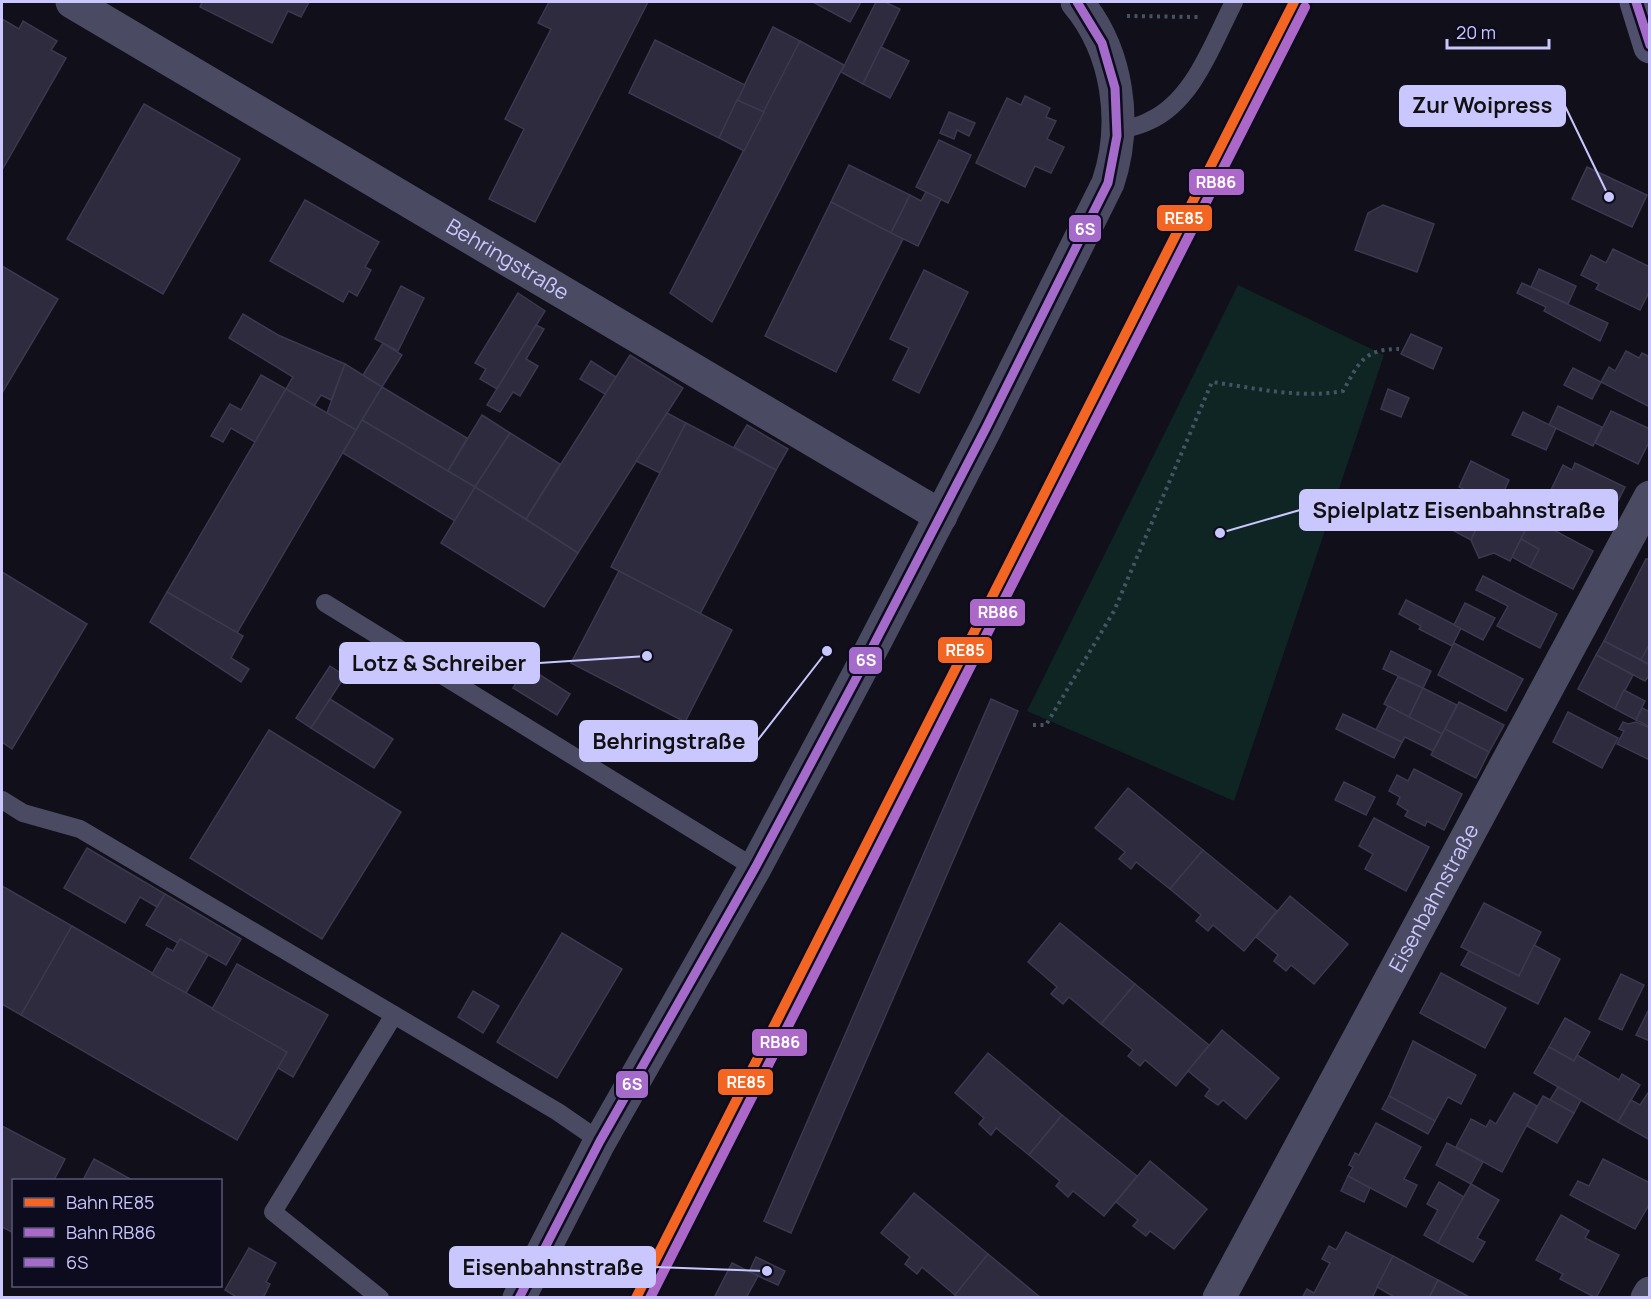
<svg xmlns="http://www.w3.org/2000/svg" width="1651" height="1299" viewBox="0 0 1651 1299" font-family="Manrope,sans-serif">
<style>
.green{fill:#0e2524}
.building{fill:#2d2b3d;stroke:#3b394f;stroke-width:1.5}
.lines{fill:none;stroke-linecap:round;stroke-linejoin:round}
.path{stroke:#445561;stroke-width:4;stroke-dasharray:3 4.5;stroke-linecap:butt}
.lane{stroke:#4a4a63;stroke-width:18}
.street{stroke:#4a4a63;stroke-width:33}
.secondary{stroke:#50506e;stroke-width:33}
.bus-1-casing{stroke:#0d0b1e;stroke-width:14}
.bus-1{stroke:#a56bca;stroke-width:9}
.rail-1-casing{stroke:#0d0b1e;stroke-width:15}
.rail-2-casing{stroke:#0d0b1e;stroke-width:15}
.rail-1{stroke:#f26522;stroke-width:10}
.rail-2{stroke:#ac68c9;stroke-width:10}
.labels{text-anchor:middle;stroke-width:6;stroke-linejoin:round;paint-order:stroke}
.street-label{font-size:21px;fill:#cac7ff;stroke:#0d0b1e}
.leader{fill:none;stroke:#cac7ff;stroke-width:2}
.callout-dot{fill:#cac7ff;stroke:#0d0b1e;stroke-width:2}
.callout{fill:#cac7ff;stroke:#cac7ff;stroke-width:2}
.callout-label{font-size:22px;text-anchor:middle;font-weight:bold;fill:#111}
.line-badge{stroke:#0d0b1e;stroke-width:2}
.badge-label{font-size:16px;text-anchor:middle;font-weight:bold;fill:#fff}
</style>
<rect width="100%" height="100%" fill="#100f1a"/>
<polygon class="green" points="1238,285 1384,355 1234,801 1027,711"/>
<g class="building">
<polygon points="202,2 309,2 301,17 288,11 272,43 200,7"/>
<polygon points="549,2 648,2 535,222 489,199 524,129 505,119 551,29 538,23"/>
<polygon points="813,2 861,2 850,22"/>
<polygon points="876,2 885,2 900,9 863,84 841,72"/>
<polygon points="2,19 19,29 23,21 57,41 51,50 66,58 2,170"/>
<polygon points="773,27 800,41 764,112 737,100"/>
<polygon points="655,40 745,85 719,138 629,93"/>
<polygon points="800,41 844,65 712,322 670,293"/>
<polygon points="881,47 909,61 890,98 863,84"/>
<polygon points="1025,96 1050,108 1046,117 1056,121 1047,139 1064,147 1051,173 1035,166 1025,187 976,163 1007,98 1021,105"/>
<polygon points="737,100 764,112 744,151 719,138"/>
<polygon points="144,104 240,159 163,294 67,239"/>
<polygon points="949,112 975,123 969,136 957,130 954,139 940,133"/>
<polygon points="939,140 971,155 948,203 916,187"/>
<polygon points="849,165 910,195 891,233 831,202"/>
<polygon points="1587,167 1647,195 1632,227 1572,199"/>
<polygon points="926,192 941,199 918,246 891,233 910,195 921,201"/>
<polygon points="305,200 379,242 365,267 371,270 357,296 349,291 343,302 270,261"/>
<polygon points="831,202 903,239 836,372 765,336"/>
<polygon points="1383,205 1434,224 1417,272 1355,250 1368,213"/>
<polygon points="1613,249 1650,267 1650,290 1640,310 1596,289 1599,284 1581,275 1591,255 1606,263"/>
<polygon points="2,266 58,299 2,393"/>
<polygon points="1539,269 1576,286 1568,304 1531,287"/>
<polygon points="924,270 968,292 919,393 893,380 909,348 890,339"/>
<polygon points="1522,283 1608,323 1600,341 1544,311 1546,307 1517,293"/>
<polygon points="401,286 424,298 398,351 375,339"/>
<polygon points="518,293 545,311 497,389 480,379 486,369 475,363"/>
<polygon points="243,314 278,335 345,364 331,400 321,395 314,406 286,389 293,377 229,338"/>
<polygon points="536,325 544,329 526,359 538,366 520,396 513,392 500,412 487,405"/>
<polygon points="1411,334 1442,348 1433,369 1401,354"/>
<polygon points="383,343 402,355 382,387 363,375"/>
<polygon points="1626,351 1639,358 1642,353 1650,357 1650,407 1601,382 1609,367 1615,371"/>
<polygon points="630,355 683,388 578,553 526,519"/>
<polygon points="591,361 616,377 605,394 580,379"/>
<polygon points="345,364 382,387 356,430 327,413"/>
<polygon points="1573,368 1601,382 1592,399 1564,385"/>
<polygon points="261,375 286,389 255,442 231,428 223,442 211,436 230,404 241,410"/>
<polygon points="382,387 467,438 448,471 362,420"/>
<polygon points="286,389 356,430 237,633 167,592"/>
<polygon points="1388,389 1409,398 1401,417 1381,409"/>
<polygon points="1558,406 1602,427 1593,446 1549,425"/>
<polygon points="1611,411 1650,429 1650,440 1638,464 1595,443"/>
<polygon points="1523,412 1556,428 1546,450 1512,435"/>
<polygon points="667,413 686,423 660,473 636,461"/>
<polygon points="482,415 510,433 475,487 448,471"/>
<polygon points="362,420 475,487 455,521 343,453"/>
<polygon points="686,423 776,470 700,614 611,567"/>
<polygon points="747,425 788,449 776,470 734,447"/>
<polygon points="510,433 560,464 526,519 475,487"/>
<polygon points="1471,461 1509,480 1499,502 1487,496 1482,499 1459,487"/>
<polygon points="1575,463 1625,487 1604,529 1556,506 1560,497 1550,492 1563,465 1572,470"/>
<polygon points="475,487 578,553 544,607 441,543"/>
<polygon points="1462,489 1482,499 1487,496 1491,498 1471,540 1454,531 1467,506 1457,500"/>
<polygon points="1491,498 1531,518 1510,561 1494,553 1479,558 1471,540"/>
<polygon points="1531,518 1593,551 1573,589 1530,567 1539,549 1521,539"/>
<polygon points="1521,539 1539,549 1530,567 1512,557"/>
<polygon points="1646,559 1650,559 1650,643 1641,660 1604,641"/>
<polygon points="619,571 732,630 685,722 571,663"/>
<polygon points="2,572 87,624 12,749 2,742"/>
<polygon points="1483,576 1557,614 1540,648 1497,626 1508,606 1476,590"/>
<polygon points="167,592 243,636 231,658 249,669 241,682 150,622"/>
<polygon points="1406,600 1461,628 1452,646 1419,629 1421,626 1399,614"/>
<polygon points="1465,603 1495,618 1483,640 1454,625"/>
<polygon points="1604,641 1650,665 1650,674 1645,681 1596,655"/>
<polygon points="1454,643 1523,679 1506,711 1438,675"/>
<polygon points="1650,643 1650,665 1641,660"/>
<polygon points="1391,651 1431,671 1423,688 1383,669"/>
<polygon points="1596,655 1633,675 1615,709 1578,689"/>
<polygon points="330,666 345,676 311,728 296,718"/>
<polygon points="526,666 570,694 557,715 513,688"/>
<polygon points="1398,677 1423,688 1409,717 1384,704"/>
<polygon points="1423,688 1457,705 1442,734 1409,717"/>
<polygon points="1624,690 1645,701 1636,720 1615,709"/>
<polygon points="330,699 393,739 374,768 311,728"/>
<polygon points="991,699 1018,711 791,1233 764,1221"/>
<polygon points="1459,702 1504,725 1489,752 1445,729"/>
<polygon points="1388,706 1442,734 1433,751 1405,737 1402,742 1376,730"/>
<polygon points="1642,708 1650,712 1650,727 1636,720"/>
<polygon points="1568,712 1618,738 1602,768 1553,742"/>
<polygon points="1343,714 1402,742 1394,758 1336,729"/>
<polygon points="1623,722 1628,724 1636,722 1650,728 1650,760 1617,744 1624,731 1619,729"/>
<polygon points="1445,729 1489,752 1476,778 1431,755"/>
<polygon points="269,730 401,812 322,939 190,858"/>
<polygon points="1414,769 1462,794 1444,830 1427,821 1425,826 1405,816 1408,811 1397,804 1400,797 1389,791 1397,775 1408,781"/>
<polygon points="1344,782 1375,797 1366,815 1335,800"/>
<polygon points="1128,788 1203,850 1170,889 1136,862 1131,869 1119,859 1125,852 1095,828"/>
<polygon points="1374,818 1429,847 1406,891 1365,869 1373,854 1359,846"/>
<polygon points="87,848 165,894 157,907 140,897 125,923 64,888"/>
<polygon points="1203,850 1277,911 1244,951 1213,925 1208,931 1196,921 1201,915 1170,889"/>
<polygon points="2,886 72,926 21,1015 2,1004"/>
<polygon points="165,894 241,939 226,965 180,939 178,943 146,925"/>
<polygon points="1290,896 1348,944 1314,984 1291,965 1286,971 1274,961 1278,955 1256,937"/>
<polygon points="1484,903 1541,932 1519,976 1461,947"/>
<polygon points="1060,923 1135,984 1101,1024 1069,997 1063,1004 1051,994 1057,987 1028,962"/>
<polygon points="72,926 287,1052 237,1140 21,1015"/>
<polygon points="562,933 622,969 557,1078 497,1042"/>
<polygon points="180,939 208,955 186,993 152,974 167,948 173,951"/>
<polygon points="1534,945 1560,959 1538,1004 1461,965 1469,951 1519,976"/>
<polygon points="237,964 328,1015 293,1077 278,1068 287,1052 212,1009"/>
<polygon points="1441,973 1506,1008 1485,1048 1420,1013"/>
<polygon points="1621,974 1644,985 1622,1030 1599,1019"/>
<polygon points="1135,984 1209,1045 1176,1086 1145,1060 1140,1066 1128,1056 1133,1050 1101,1024"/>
<polygon points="473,991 499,1006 483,1033 458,1017"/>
<polygon points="1648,1011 1650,1012 1650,1041 1636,1035"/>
<polygon points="1565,1018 1590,1032 1574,1061 1549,1047"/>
<polygon points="1222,1030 1279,1078 1246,1119 1223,1100 1218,1105 1205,1096 1210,1089 1188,1071"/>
<polygon points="1413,1041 1476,1075 1461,1104 1448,1097 1435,1121 1389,1096"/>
<polygon points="1549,1047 1574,1061 1577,1055 1619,1080 1622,1074 1640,1085 1618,1122 1534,1073"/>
<polygon points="988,1053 1062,1115 1029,1155 996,1128 991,1135 979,1124 984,1118 955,1093"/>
<polygon points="1558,1087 1581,1100 1574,1113 1550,1100"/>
<polygon points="1650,1090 1650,1140 1618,1122 1631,1100 1640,1105"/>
<polygon points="1514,1093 1537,1106 1502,1172 1456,1147 1471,1119 1486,1127 1490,1120 1496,1124"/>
<polygon points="1389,1096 1435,1121 1428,1134 1382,1109"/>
<polygon points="1543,1096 1574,1113 1557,1143 1527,1126"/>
<polygon points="1062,1115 1137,1176 1104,1216 1073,1191 1068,1197 1056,1186 1060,1181 1029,1155"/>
<polygon points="1376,1123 1421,1147 1404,1179 1417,1185 1406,1207 1348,1176 1353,1167 1349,1165 1355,1153 1359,1155"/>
<polygon points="2,1126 65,1159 54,1180 14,1180 14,1233 2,1227"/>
<polygon points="1447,1143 1483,1162 1471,1184 1436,1165"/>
<polygon points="94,1159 132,1180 83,1180"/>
<polygon points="1603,1159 1650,1183 1650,1203 1635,1229 1570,1195 1578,1181 1589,1186"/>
<polygon points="1150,1161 1207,1209 1174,1249 1150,1231 1146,1236 1133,1226 1138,1220 1116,1202"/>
<polygon points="1348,1176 1370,1188 1364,1202 1341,1191"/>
<polygon points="1439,1182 1464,1197 1438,1243 1424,1235 1438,1210 1427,1204"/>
<polygon points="1471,1184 1499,1200 1477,1238 1485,1242 1473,1262 1438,1243"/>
<polygon points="914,1193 988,1254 955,1295 922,1267 917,1274 905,1264 910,1257 881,1233"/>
<polygon points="1561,1215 1589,1231 1585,1238 1619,1255 1596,1298 1560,1279 1563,1274 1536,1260"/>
<polygon points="1346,1232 1393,1256 1372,1298 1302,1298 1307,1289 1314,1293 1330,1263 1322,1259 1329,1246 1336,1250"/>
<polygon points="249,1248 276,1263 266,1282 270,1284 263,1298 238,1298 225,1290"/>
<polygon points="988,1254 1041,1298 959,1298 955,1295"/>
<polygon points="1393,1256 1438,1280 1429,1298 1396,1298 1377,1287"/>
<polygon points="756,1257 785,1271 778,1285 749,1272"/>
<polygon points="732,1263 758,1276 746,1298 714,1298"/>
<polygon points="1438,1280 1471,1298 1429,1298"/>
</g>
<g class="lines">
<g class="path">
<polyline points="1127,16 1198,17"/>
<path d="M1033 725H1046L1114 611 1212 382C1255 388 1300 399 1343 391 1359 363 1363 349 1399 349"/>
</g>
<g class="lane">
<path d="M1118 131C1128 128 1140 126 1149 121 1194 101 1213 42 1234 2"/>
<polyline points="325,603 755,868"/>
<polyline points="2,800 23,813 80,829 558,1112 600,1141"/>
<polyline points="380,1298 273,1212 394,1015"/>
</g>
<g class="street">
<path id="s1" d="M72 2 941 516"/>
<path d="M519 1298 600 1141 755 868 859 673 986 428 1108 183C1128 123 1118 51 1077 2"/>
<path id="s2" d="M1219 1298 1650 497"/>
<polyline points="1647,1298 1650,1293"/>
</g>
<polyline class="secondary" points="1636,2 1650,47"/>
<g class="bus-1-casing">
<g id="bus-1">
<polyline points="1636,2 1650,45"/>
<polyline points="519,1298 600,1141 755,868 859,673 986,428 1108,183 1117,136 1115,88 1102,43 1077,2"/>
</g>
</g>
<use href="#bus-1" class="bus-1"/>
<g class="rail-1-casing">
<polyline id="rail-1" points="636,1298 1294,2"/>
</g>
<g class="rail-2-casing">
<polyline id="rail-2" points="650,1298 1305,7"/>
</g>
<use href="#rail-1" class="rail-1"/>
<use href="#rail-2" class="rail-2"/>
</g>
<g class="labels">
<g class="street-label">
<text dy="7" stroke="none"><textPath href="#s1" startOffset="506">Behringstraße</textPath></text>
<text dy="7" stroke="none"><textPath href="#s2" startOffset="454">Eisenbahnstraße</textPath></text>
</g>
</g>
<path class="leader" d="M1609 197L1565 106M1220 533L1300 510M647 656L539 663M827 651L757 741M767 1271L655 1267"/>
<g class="callout-dot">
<circle cx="1609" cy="197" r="6"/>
<circle cx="1220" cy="533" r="6"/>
<circle cx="647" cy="656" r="6"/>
<circle cx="827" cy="651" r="6"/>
<circle cx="767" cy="1271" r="6"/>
</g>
<g class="callout">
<rect x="1400" y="86" width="165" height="40" rx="6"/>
<rect x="1300" y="490" width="317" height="40" rx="6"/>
<rect x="340" y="643" width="199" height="40" rx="6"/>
<rect x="580" y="721" width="177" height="40" rx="6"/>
<rect x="450" y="1247" width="205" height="40" rx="6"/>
</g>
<g class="callout-label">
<text x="1482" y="113">Zur Woipress</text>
<text x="1459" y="518">Spielplatz Eisenbahnstraße</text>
<text x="439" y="671">Lotz &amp; Schreiber</text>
<text x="669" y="749">Behringstraße</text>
<text x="553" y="1275">Eisenbahnstraße</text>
</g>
<g class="line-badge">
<rect x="1188" y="168" width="57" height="28" rx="6" fill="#ac68c9"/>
<rect x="1156" y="204" width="57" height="28" rx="6" fill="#f26522"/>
<rect x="1068" y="214" width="34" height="29" rx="6" fill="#a56bca"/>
<rect x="969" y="598" width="57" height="29" rx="6" fill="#ac68c9"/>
<rect x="937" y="636" width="56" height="28" rx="6" fill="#f26522"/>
<rect x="848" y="646" width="35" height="29" rx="6" fill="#a56bca"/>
<rect x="751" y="1028" width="57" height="29" rx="6" fill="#ac68c9"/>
<rect x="717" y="1068" width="57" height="28" rx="6" fill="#f26522"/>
<rect x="615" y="1070" width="34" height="29" rx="6" fill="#a56bca"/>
</g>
<g class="badge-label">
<text x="1216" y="188">RB86</text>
<text x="1184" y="224">RE85</text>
<text x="1085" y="235">6S</text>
<text x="998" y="618">RB86</text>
<text x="965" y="656">RE85</text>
<text x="866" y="666">6S</text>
<text x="780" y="1048">RB86</text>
<text x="746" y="1088">RE85</text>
<text x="632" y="1090">6S</text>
</g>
<rect width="1651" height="1299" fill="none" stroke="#cac7ff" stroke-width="6"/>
<rect x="12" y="1179" width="210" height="108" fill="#0d0b1e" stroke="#595678" stroke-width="1.5"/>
<rect x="24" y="1198" width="30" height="9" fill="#f26522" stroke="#595678" stroke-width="1.5"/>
<text x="66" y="1209" font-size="18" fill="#cac7ff">Bahn RE85</text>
<rect x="24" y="1228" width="30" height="9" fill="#ac68c9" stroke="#595678" stroke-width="1.5"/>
<text x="66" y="1239" font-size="18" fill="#cac7ff">Bahn RB86</text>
<rect x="24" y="1258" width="30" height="9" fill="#a56bca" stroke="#595678" stroke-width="1.5"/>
<text x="66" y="1269" font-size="18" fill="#cac7ff">6S</text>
<path d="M1447 39v9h102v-9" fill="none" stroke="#cac7ff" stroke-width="3"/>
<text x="1456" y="39" font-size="18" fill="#cac7ff" stroke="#0d0b1e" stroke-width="4.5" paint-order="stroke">20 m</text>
</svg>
